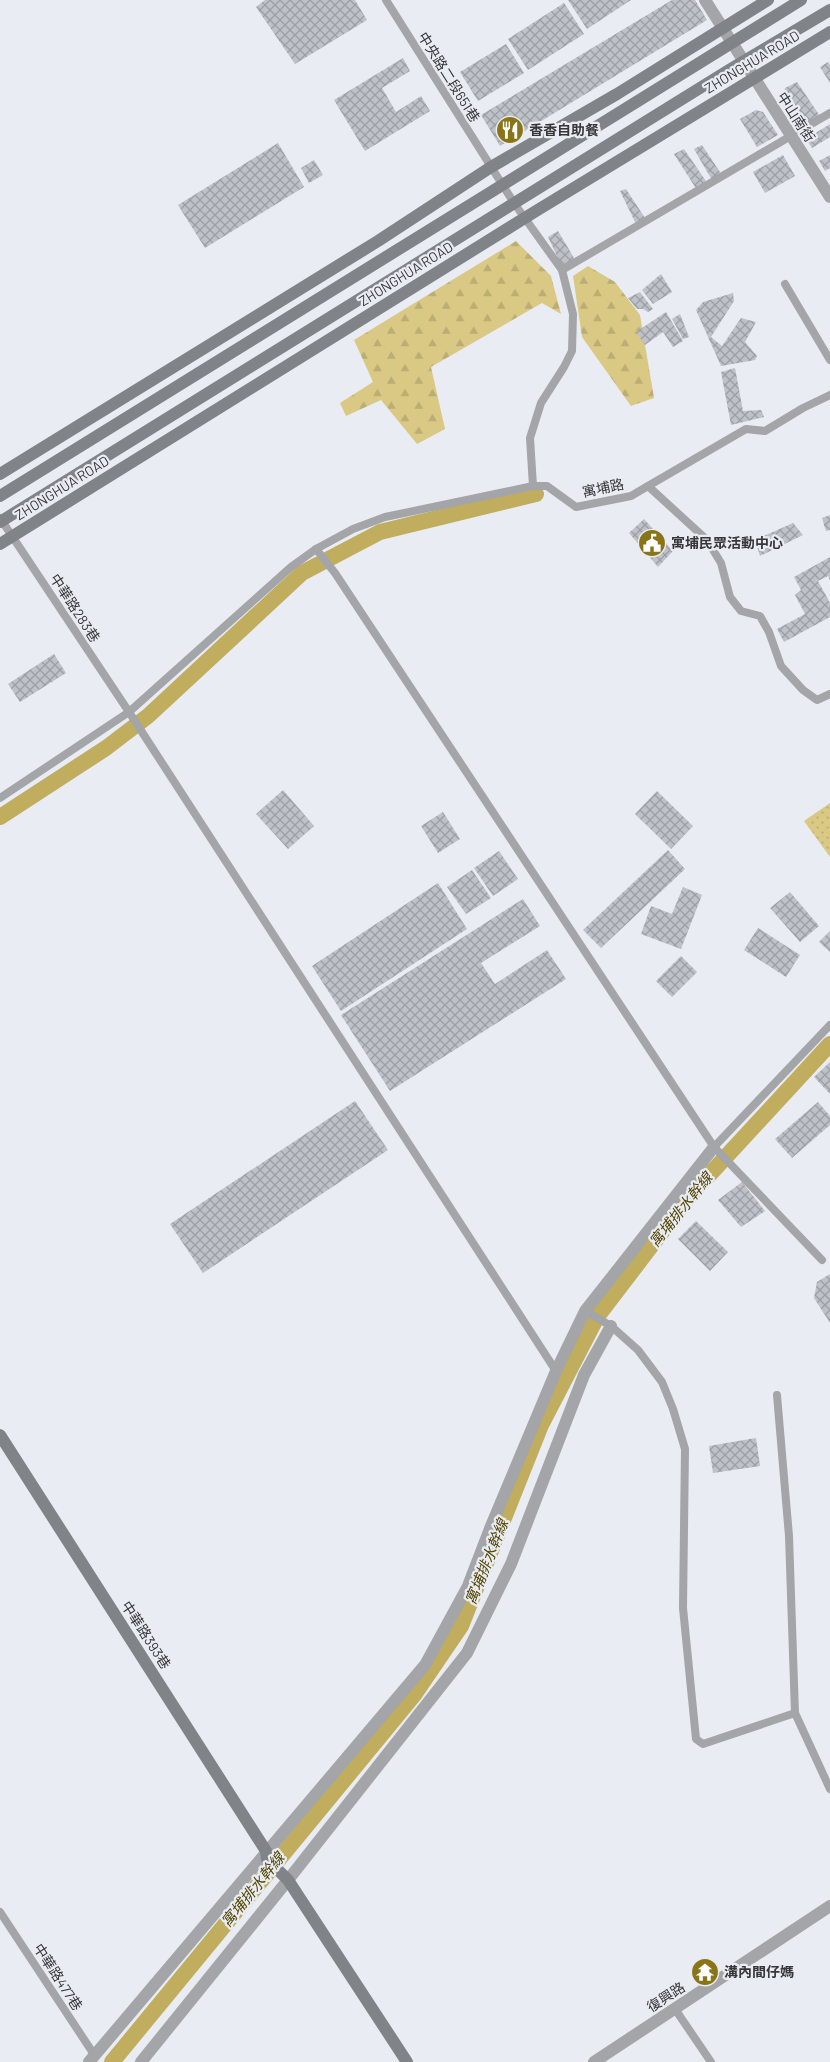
<svg xmlns="http://www.w3.org/2000/svg" width="830" height="2062" viewBox="0 0 830 2062" font-family="Barlow,'Noto Sans TC',sans-serif">
<style>
.forest{fill:url(#forest-firs)}
.park{fill:url(#park-dots)}
.lines{fill:none;stroke-linecap:round;stroke-linejoin:round}
.canal{stroke:#c0ad5d;stroke-width:16}
.building{fill:url(#building-cross-hatch)}
.lane{stroke:#a3a5a8;stroke-width:8}
.street{stroke:#a3a5a8;stroke-width:12}
.secondary{stroke:#808387;stroke-width:12}
.labels{text-anchor:middle;stroke-width:4.5;stroke-linejoin:round;paint-order:stroke}
.street-label{font-size:14px;fill:#353739;stroke:#e9ecf3}
.poi-label{font-size:14px;font-weight:bold;fill:#353739;stroke:#e9ecf3;text-anchor:start}
.water-label{font-size:15px;font-style:italic;fill:#534602;stroke:#e9ecf3}
</style>
<defs>
<pattern id="forest-firs" width="22" height="20" patternUnits="userSpaceOnUse" patternTransform="scale(1.25)"><rect width="22" height="20" fill="#d9c984"/><path d="M5 1l3.5 6h-7zM16 11l3.5 6h-7z" fill="#bbad73"/></pattern>
<pattern id="park-dots" width="8" height="8" patternUnits="userSpaceOnUse" patternTransform="scale(1.25)"><rect width="8" height="8" fill="#d9c984"/><path d="M2 2h.1M6 6h.1" fill="none" stroke="#bbad73" stroke-width="1.8" stroke-linecap="round"/></pattern>
<pattern id="building-cross-hatch" width="8" height="8" patternUnits="userSpaceOnUse" patternTransform="scale(1.25)"><rect width="8" height="8" fill="#bec2c8"/><path d="M0 0l8 8M0 8l8-8" fill="none" stroke="#9b9ea3"/></pattern>
</defs>
<rect width="100%" height="100%" fill="#e9ecf3"/>
<g class="forest">
<polygon points="516,241 551,276 561,314 542,303 431,367 445,429 417,444 381,400 346,416 340,403 373,382 354,340"/>
<polygon points="588,266 615,282 640,315 654,398 631,406 582,337 573,276"/>
</g>
<polygon class="park" points="830,803 830,857 804,821"/>
<g class="lines">
<g class="canal">
<polyline points="0,817 106,748 148,716 302,573 380,532 536,494"/>
<polyline points="112,2062 414,1695 461,1626 541,1425 597,1317 687,1199 830,1044"/>
</g>
</g>
<g class="building">
<polygon points="265,0 355,0 367,20 295,64 256,7"/>
<polygon points="568,0 631,0 587,29"/>
<polygon points="672,0 695,0 707,20 500,146 481,115"/>
<polygon points="564,3 584,34 528,70 508,39"/>
<polygon points="506,44 524,73 478,101 460,72"/>
<polygon points="403,58 410,71 382,88 396,112 421,96 430,111 365,151 334,100"/>
<polygon points="828,62 830,65 830,83 820,67"/>
<polygon points="797,82 820,116 800,130 783,105 785,88"/>
<polygon points="756,110 763,112 778,135 757,147 740,119"/>
<polygon points="830,124 830,137 812,148 806,139"/>
<polygon points="278,143 304,187 205,248 178,205"/>
<polygon points="702,145 722,175 713,182 694,149"/>
<polygon points="684,149 708,184 697,190 674,154"/>
<polygon points="783,155 795,176 765,193 753,172"/>
<polygon points="830,155 830,168 825,171 819,161"/>
<polygon points="314,160 323,175 309,183 301,168"/>
<polygon points="626,189 645,218 637,226 620,191"/>
<polygon points="558,231 577,263 564,271 548,237"/>
<polygon points="661,274 672,292 653,304 642,290"/>
<polygon points="640,292 653,309 648,312 643,309 637,309 628,298"/>
<polygon points="733,293 734,301 711,337 722,346 741,318 756,322 745,342 757,356 755,360 721,366 696,310 703,302"/>
<polygon points="666,312 683,341 673,347 663,332 645,345 636,332"/>
<polygon points="680,314 689,337 683,339 672,319"/>
<polygon points="735,368 743,411 761,410 764,417 731,425 721,372"/>
<polygon points="830,515 830,530 826,531 822,518"/>
<polygon points="644,519 673,551 658,567 629,533"/>
<polygon points="793,523 803,535 760,556 755,540"/>
<polygon points="830,557 830,580 828,576 818,581 830,603 830,617 784,642 777,629 805,614 795,595 801,590 794,577"/>
<polygon points="54,654 66,673 20,702 8,684"/>
<polygon points="283,790 314,826 288,849 256,814"/>
<polygon points="657,791 693,826 671,849 635,814"/>
<polygon points="443,812 460,839 438,853 421,826"/>
<polygon points="668,850 685,869 601,948 583,930"/>
<polygon points="499,851 518,879 493,896 474,868"/>
<polygon points="472,870 491,898 466,914 447,887"/>
<polygon points="438,883 467,929 341,1011 312,966"/>
<polygon points="683,887 702,895 681,949 641,934 651,906 672,914"/>
<polygon points="790,892 819,926 800,942 770,908"/>
<polygon points="523,899 540,926 481,963 495,984 547,950 566,979 390,1091 341,1015"/>
<polygon points="758,928 800,955 786,977 744,950"/>
<polygon points="830,931 830,952 819,942"/>
<polygon points="681,956 697,972 672,997 656,981"/>
<polygon points="830,1062 830,1094 814,1077"/>
<polygon points="355,1101 388,1150 203,1273 170,1224"/>
<polygon points="818,1102 830,1116 830,1125 792,1158 775,1139"/>
<polygon points="742,1182 765,1211 741,1227 718,1200"/>
<polygon points="696,1221 728,1252 710,1271 678,1239"/>
<polygon points="830,1274 830,1323 814,1298 817,1282"/>
<polygon points="756,1438 760,1466 713,1473 709,1446"/>
</g>
<g class="lines">
<g class="lane">
<polyline points="386,0 514,203 562,270 573,314 572,351 564,367 541,403 530,438 533,486 547,486 576,507 631,496 648,486 707,540 721,563 730,597 741,611 760,616 769,632 781,666 803,690 817,700 830,694"/>
<polyline points="562,270 830,113"/>
<polyline points="785,284 830,360"/>
<polyline points="648,486 746,429 765,431 803,408 830,395"/>
<polyline points="0,518 129,712 556,1371"/>
<polyline points="316,549 335,573 714,1147 822,1260"/>
<polyline points="0,798 129,712 291,567 316,549 353,529 385,517 533,486"/>
<polyline points="714,1147 830,1025"/>
<polyline points="585,1311 611,1326 638,1350 662,1382 673,1409 685,1449 683,1608 696,1739 703,1744 795,1713"/>
<polyline points="777,1395 789,1536 795,1713 830,1789"/>
<polyline points="0,1912 95,2056"/>
<polyline points="675,2009 711,2062"/>
</g>
<g class="street">
<polyline points="705,0 830,197"/>
<polyline points="89,2062 425,1665 468,1586 491,1526 556,1371 585,1311 714,1147"/>
<polyline points="141,2062 288,1880 467,1653 511,1564 584,1375 611,1326"/>
<polyline points="594,2062 830,1906"/>
</g>
<g class="secondary">
<polyline points="0,474 378,241 491,167 617,94 768,0"/>
<polyline points="0,496 801,0"/>
<polyline points="0,522 729,70 830,10"/>
<polyline points="0,544 536,211 830,32"/>
<polyline points="0,1435 266,1851 267,1859 288,1880 407,2062"/>
</g>
</g>
<defs>
<g id="restaurant-disc" transform="scale(1.4375)"><circle r="9.5" fill="#897518" stroke="#e9ecf3"/><path d="M-5-6h1v4h1v-4h1v4h1v-4h1v5L-1.5 .5V6h-2V.5L-5-1ZM5-6V6H3V1.5H1.5Q1.5-4 5-6Z" fill="#fff"/></g>
<g id="civic-disc" transform="scale(1.4375)"><circle r="9.5" fill="#897518" stroke="#e9ecf3"/><path d="M-.6-6.5H3V-4.5H.6V-3L4-1V1h2V6H-6V1h2V-1L-.6-3ZM-1.2 2.5V6h2.4V2.5Z" fill="#fff"/></g>
<g id="temple-disc" transform="scale(1.4375)"><circle r="9.5" fill="#897518" stroke="#e9ecf3"/><path d="M0-6L5-2H3V0L6.5 2.5H4V6H1.5V3h-3V6H-4V2.5H-6.5L-3 0V-2H-5Z" fill="#fff"/></g>
</defs>
<g fill-rule="evenodd">
<use href="#restaurant-disc" x="510" y="130"/>
<use href="#civic-disc" x="652" y="543"/>
<use href="#temple-disc" x="705" y="1972"/>
</g>
<g class="labels">
<g class="street-label">
<text transform="translate(752 62) rotate(-31)" y="5">ZHONGHUA ROAD</text>
<text transform="translate(449 77) rotate(58)" y="5">中央路二段651巷</text>
<text transform="translate(796 117) rotate(57)" y="5">中山南街</text>
<text transform="translate(406 274) rotate(-32)" y="5">ZHONGHUA ROAD</text>
<text transform="translate(62 488) rotate(-32)" y="5">ZHONGHUA ROAD</text>
<text transform="translate(603 488) rotate(-12)" y="5">寓埔路</text>
<text transform="translate(75 608) rotate(57)" y="5">中華路283巷</text>
<text transform="translate(146 1635) rotate(57)" y="5">中華路393巷</text>
<text transform="translate(58 1977) rotate(57)" y="5">中華路477巷</text>
<text transform="translate(666 1997) rotate(-33)" y="5">復興路</text>
</g>
<g class="poi-label">
<text x="529" y="135">香香自助餐</text>
<text x="671" y="548">寓埔民眾活動中心</text>
<text x="724" y="1977">溝內間仔媽</text>
</g>
<g class="water-label">
<text transform="translate(681 1210) rotate(-51)" y="5">寓埔排水幹線</text>
<text transform="translate(487 1562) rotate(-68)" y="5">寓埔排水幹線</text>
<text transform="translate(253 1890) rotate(-51)" y="5">寓埔排水幹線</text>
</g>
</g>
</svg>
